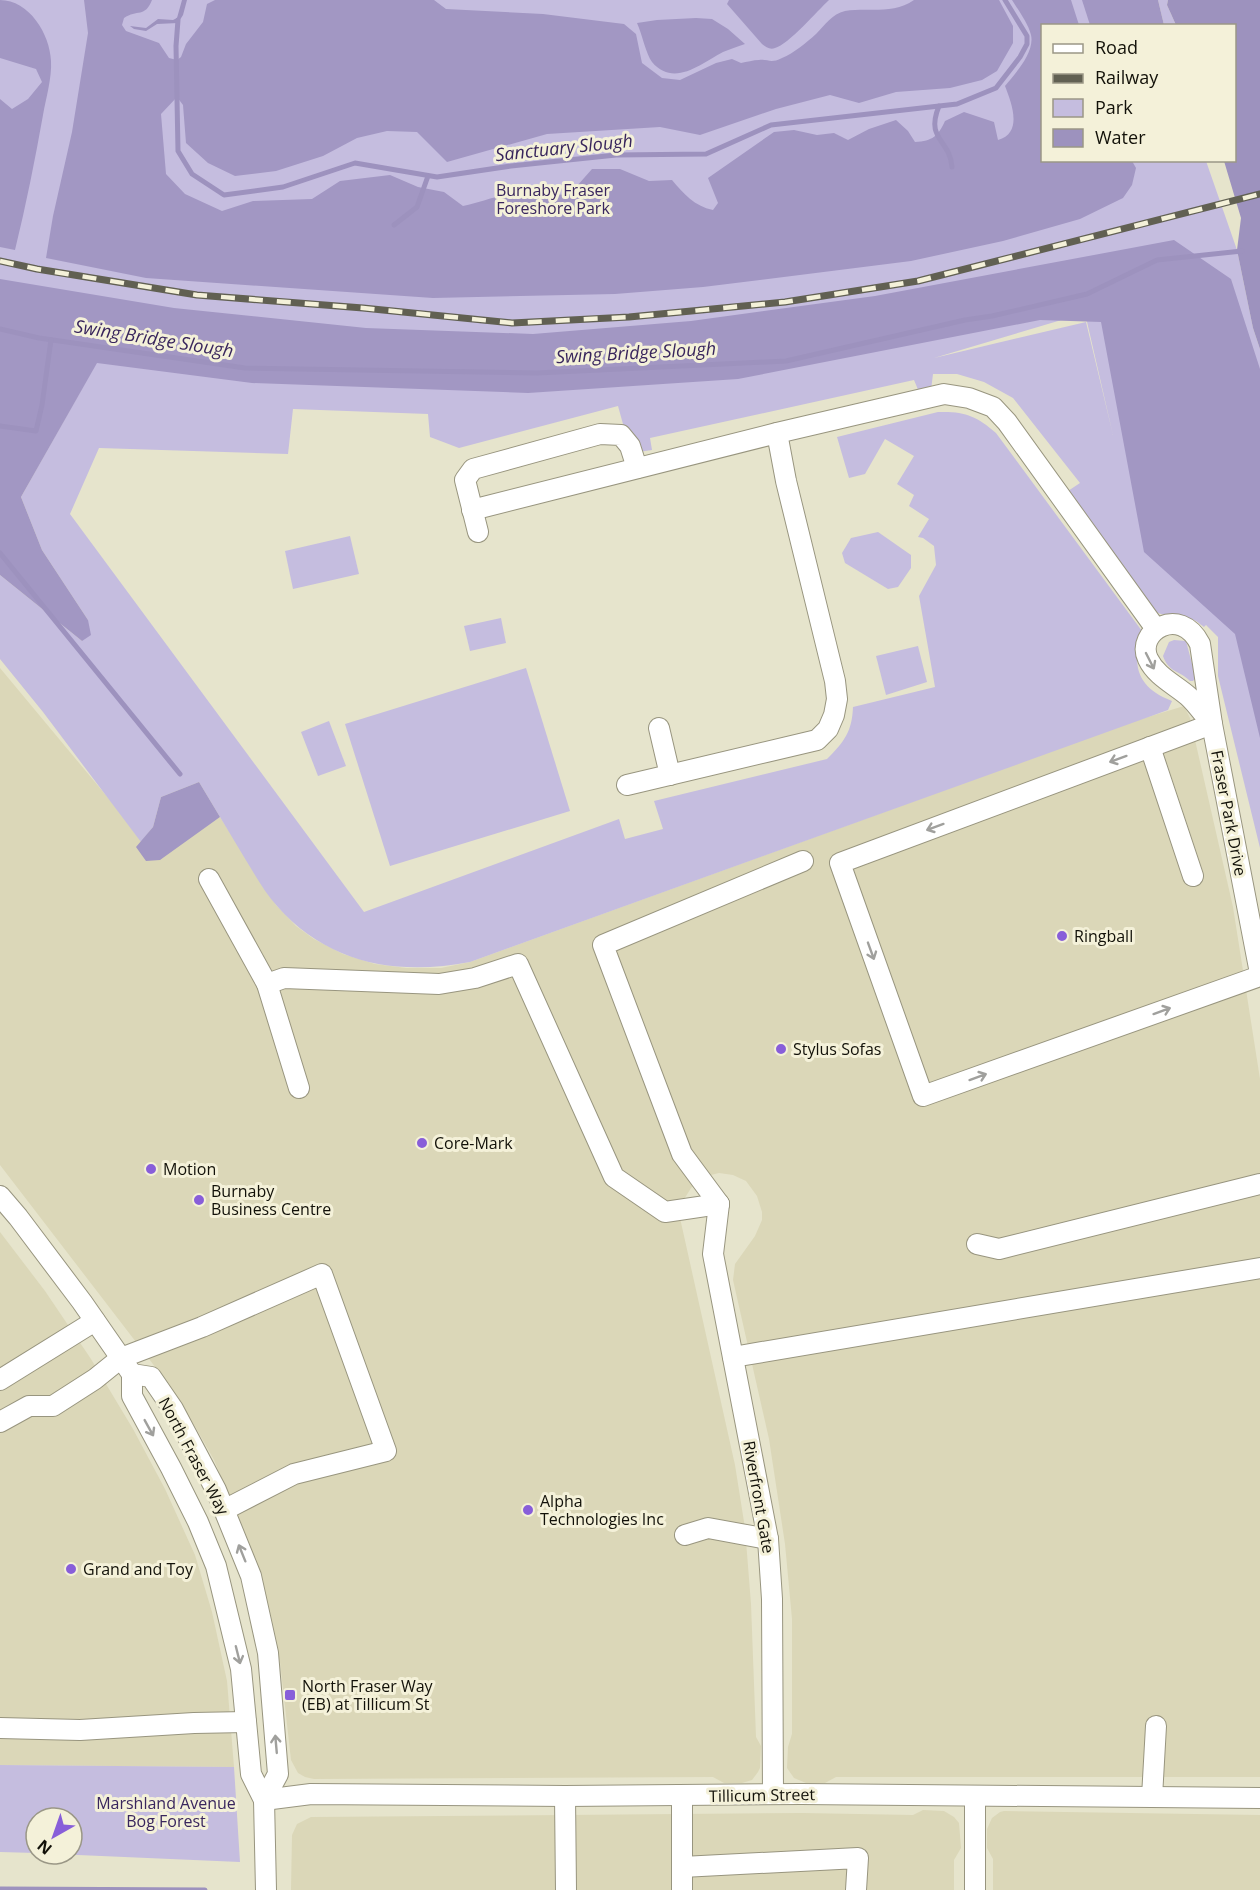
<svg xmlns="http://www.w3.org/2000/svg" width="1260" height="1890" viewBox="0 0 1260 1890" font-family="'Open Sans',sans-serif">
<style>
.built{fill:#dbd7b8}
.green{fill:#c5bddf;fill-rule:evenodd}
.forest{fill:#a297c3}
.water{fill:#9d92be}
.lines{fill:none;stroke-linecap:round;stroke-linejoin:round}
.stream{stroke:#9d92be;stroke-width:5}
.minor-casing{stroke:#98957f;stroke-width:22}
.minor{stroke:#fff;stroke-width:20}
.rail-casing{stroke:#616052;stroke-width:7}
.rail{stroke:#f4f1d9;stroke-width:4.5;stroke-dasharray:14;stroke-linecap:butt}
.oneway{stroke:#a0a09d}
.poi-dot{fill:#885ed9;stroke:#f4f1d9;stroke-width:2}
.labels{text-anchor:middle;stroke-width:6;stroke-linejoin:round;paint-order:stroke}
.park-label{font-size:16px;fill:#39265e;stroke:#f4f1d9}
.street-label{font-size:16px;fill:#121109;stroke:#f4f1d9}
.poi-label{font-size:16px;fill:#121109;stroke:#f4f1d9;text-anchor:start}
.water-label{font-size:18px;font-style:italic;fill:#38255c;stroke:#f4f1d9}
</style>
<rect width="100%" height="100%" fill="#e6e4cc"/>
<g class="built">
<polygon points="0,668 159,859 220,817 276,905 296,926 314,939 343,954 375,964 406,968 441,968 470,962 1138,720 1184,706 1190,718 1233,907 1260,1079 1260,1777 836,1777 825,1783 806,1783 794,1778 787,1768 788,1747 792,1734 792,1619 785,1544 769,1439 733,1280 735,1264 755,1236 762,1220 762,1212 757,1196 746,1181 733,1175 719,1173 703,1177 691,1188 683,1201 680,1218 735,1465 745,1528 751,1604 756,1737 761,1746 760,1768 758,1772 752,1780 742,1783 724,1783 713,1777 314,1779 305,1777 298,1773 291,1760 280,1662 261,1579 248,1540 214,1460 196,1428 169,1385 0,1165"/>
<polygon points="0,1232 45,1291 91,1359 133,1429 165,1489 195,1555 212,1612 227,1681 234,1767 0,1765"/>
<polygon points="923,1810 944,1811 954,1817 959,1823 961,1848 954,1860 954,1890 291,1890 292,1835 297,1824 311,1817 803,1813 913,1815"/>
<polygon points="1004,1811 1260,1815 1260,1890 993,1890 993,1859 987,1848 987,1829 992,1818 1000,1812"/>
</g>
<g class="green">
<path d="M0 0H1152L1161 25 1042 26V160L1206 161 1237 250 1253 328 1260 349V848L1218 676V637L1206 625 1204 627C1200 624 1196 620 1191 619 1179 614 1167 618 1156 612L1068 491 1080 483 1013 398 984 382 957 374H933L931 390 919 392 914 380 650 438 652 450 631 453 618 406 459 448 430 437 428 414 293 409 288 454 99 448 70 514 364 912 619 819 625 839 663 829 654 801 827 759C844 742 852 732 853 707L935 687 919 596 936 565 934 546 923 538 918 537 929 519 909 506 914 495 897 484 914 456 885 439 865 474 849 478 837 437 938 412C964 411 977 416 996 433L1142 631C1131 665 1137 688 1172 701L1168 710 470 962C397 976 328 964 277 906 264 892 254 873 244 857 229 832 214 807 199 782L161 797 153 827 141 842 43 712 0 659V575L82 641 88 620 42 550 21 497 93 369 0 468ZM1085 313 1113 435 1086 322 934 358Z"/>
<polygon points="1158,0 1168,0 1167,5 1176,25 1164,25"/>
<polygon points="878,532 911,555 911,568 898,587 888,589 845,563 842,553 851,538"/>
<polygon points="350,536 359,574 293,589 285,551"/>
<polygon points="501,618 506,643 470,651 464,626"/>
<path d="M1174 640 1186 641 1195 675V679L1193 681H1190C1179 670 1169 673 1163 656L1169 642Z"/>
<polygon points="918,646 927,682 886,695 876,656"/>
<polygon points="526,668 570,811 390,866 345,724"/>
<polygon points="329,721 346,766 318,776 301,732"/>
<polygon points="0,1765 234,1767 240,1862 55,1854 72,1854 72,1818 36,1818 36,1853 0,1852"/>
</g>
<g class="forest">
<path d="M0 0C29 0 50 34 51 61 52 78 46 98 43 115 35 160 26 205 15 250L0 247V99L12 109 28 99 42 82 36 69 0 58Z"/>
<path d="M84 0H152C145 18 137 9 124 18L122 25 126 31 159 43 169 58 177 60 181 57 186 44 203 22 207 4 215 0H434L446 9 543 14 624 24 636 34 642 63 662 78 680 80 716 63 732 59 741 63C747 62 753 60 759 60 769 59 770 64 782 58 794 53 806 43 816 34 825 25 832 14 845 11 868 7 893 15 914 0H999L1013 26V43L997 71 982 80 950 88 896 92 859 103 830 95 776 109 700 135 660 127 547 134 447 162 417 132 387 131 357 138 323 156 276 171 235 176 208 163 186 143 183 105 177 97 161 114 166 174 185 194 222 211 253 201 312 199 340 181 390 175 418 187 444 192 463 206C478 203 492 197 506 195 527 192 548 194 569 195L592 169H620L649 181 672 180C684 194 694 206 713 210L718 203 708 178 774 132 794 130 817 135 834 133 848 140 869 129 896 120 908 131 915 142C933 141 938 136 945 121L964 112 994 122 998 140C1023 133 1012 104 1005 86 1015 74 1035 52 1031 35 1028 23 1018 10 1012 0H1071L1079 25 1042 26V160L1132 161 1136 168 1132 185 1123 198 1080 219 1003 241 911 261 703 287 615 294 433 298 146 278 46 258 53 216 72 132 88 33Z"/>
<path d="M729 0H829C818 10 788 45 775 48 770 50 766 47 762 44L727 4Z"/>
<polygon points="1082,0 1158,0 1164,25 1090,25"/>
<path d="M696 18 712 19 728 29 745 44C737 47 730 49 723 52 702 63 674 88 652 62 646 54 642 34 637 23L657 20Z"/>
<polygon points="1174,240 1231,279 1260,369 1260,738 1235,634 1144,552 1101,322 1040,320 738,379 528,393 252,383 97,363 21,497 42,550 88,620 91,635 82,641 0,575 0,279 174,308 366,328 533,334 691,321 875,296"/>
<polygon points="199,782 220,817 160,860 146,861 136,847 153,827 161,797"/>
</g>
<g class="water">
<polygon points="182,0 187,0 183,15 178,23 157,24 146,31 134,29 130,26 146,28 158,19 173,20 177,18"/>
<polygon points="1168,0 1260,0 1260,349 1253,328 1237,250 1241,218 1224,161 1234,160 1234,26 1176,25 1167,5"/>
</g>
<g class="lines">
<g class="stream">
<polyline points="178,20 176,46 178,151 192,174 224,195 283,187 355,163 437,177 511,166 616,155 706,154 771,125 957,104 996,88 1020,57 1027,44 1027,36 1005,0"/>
<path d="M939 106C925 140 950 139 952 167"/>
<polyline points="394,225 417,207 428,176"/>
<polyline points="0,329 39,338 245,368 537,373 786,361 965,320 992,316 1087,294 1157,260 1242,251"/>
<polyline points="0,426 36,431 42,405 51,340"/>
<polyline points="0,553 180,774"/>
<polyline points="0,1889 205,1890"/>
</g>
<g class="minor-casing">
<g id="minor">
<polyline points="472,510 777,433 944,394 969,398 993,407 1007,422 1156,629"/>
<polyline points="478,532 465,480 473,469 600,434 621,435 630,446 637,468"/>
<polyline points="1212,724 840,863 923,1096 1260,976"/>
<path d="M1212 724C1204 715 1197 704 1188 696 1174 684 1156 676 1148 659 1135 632 1180 604 1200 644L1212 724 1260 973"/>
<polyline points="659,728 670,775"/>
<polyline points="1150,747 1193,876"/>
<polyline points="627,785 817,740 828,729 834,715 837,699 835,681 786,481 777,433"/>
<polyline points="209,879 267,984 284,978 439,984 475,978 518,964 614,1177 665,1212 719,1204"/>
<polyline points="267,984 299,1088"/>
<polyline points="0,1196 18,1217 82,1302 132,1374 132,1396 171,1468 198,1522 216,1566 241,1669 251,1774 264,1800"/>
<polyline points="719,1204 713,1254 768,1539 772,1599 773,1794"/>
<polyline points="719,1204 682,1154 603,945 803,861"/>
<polyline points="977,1244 999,1249 1260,1184"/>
<polyline points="733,1357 1260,1268"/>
<polyline points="132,1374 151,1377 173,1409 216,1490 251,1576 268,1653 278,1774 264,1800 266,1890"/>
<polyline points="0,1380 95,1321"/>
<polyline points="0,1422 29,1406 53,1406 95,1379 121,1358 202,1327 322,1274 386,1451 294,1474 224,1510"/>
<polyline points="685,1535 708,1528 768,1539"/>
<polyline points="0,1728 80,1730 194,1723 246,1722"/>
<polyline points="565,1796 566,1890"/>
<polyline points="975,1796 975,1890"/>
<polyline points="1152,1797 1156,1726"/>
<polyline points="264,1800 311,1794 565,1796 801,1794 1260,1798"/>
<polyline points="682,1867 858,1858 856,1890"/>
<polyline points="682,1890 682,1796"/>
</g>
</g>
<use href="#minor" class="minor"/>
<g class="rail-casing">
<polyline id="rail" points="0,261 37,269 197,295 363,308 512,323 629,317 785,302 918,281 1260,194"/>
</g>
<use href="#rail" class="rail"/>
</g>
<defs><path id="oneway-shaft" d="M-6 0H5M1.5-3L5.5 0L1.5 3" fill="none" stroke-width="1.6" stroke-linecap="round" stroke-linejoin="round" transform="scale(1.5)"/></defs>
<g class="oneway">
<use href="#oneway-shaft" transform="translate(1150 661) rotate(63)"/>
<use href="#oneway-shaft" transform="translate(1118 759) rotate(160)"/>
<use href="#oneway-shaft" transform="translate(935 827) rotate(160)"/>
<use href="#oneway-shaft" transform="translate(871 951) rotate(70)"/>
<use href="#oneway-shaft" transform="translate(1162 1011) rotate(-20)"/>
<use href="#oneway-shaft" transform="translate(978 1077) rotate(-20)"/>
<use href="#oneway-shaft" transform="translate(149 1428) rotate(61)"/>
<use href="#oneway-shaft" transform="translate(242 1553) rotate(-112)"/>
<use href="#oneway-shaft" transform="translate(238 1655) rotate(76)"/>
<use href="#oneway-shaft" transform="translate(276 1744) rotate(-95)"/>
</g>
<g class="poi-dot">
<circle cx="1062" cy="936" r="6"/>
<circle cx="781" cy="1049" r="6"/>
<circle cx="422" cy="1143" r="6"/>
<circle cx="151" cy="1169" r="6"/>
<circle cx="199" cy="1200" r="6"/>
<circle cx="528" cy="1510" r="6"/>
<circle cx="71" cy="1569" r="6"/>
<rect x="284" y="1689" width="12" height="12" rx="3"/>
</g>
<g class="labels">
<g class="park-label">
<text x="553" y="196">Burnaby Fraser<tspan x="553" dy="18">Foreshore Park</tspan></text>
<text x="166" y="1809">Marshland Avenue<tspan x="166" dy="18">Bog Forest</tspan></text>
</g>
<g class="street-label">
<text transform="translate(1229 813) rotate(79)" y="6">Fraser Park Drive</text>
<text transform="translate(194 1456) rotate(62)" y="6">North Fraser Way</text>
<text transform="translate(759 1497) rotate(80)" y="6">Riverfront Gate</text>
<text transform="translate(762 1795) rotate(-1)" y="6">Tillicum Street</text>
</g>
<g class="poi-label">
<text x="1074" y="942">Ringball</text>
<text x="793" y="1055">Stylus Sofas</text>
<text x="434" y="1149">Core-Mark</text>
<text x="163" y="1175">Motion</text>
<text x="211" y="1197">Burnaby<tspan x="211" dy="18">Business Centre</tspan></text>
<text x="540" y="1507">Alpha<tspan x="540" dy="18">Technologies Inc</tspan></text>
<text x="83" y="1575">Grand and Toy</text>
<text x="302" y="1692">North Fraser Way<tspan x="302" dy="18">(EB) at Tillicum St</tspan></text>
</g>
<g class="water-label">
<text transform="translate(564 148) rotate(-6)" y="6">Sanctuary Slough</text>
<text transform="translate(154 339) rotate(9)" y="6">Swing Bridge Slough</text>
<text transform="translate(636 353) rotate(-3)" y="6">Swing Bridge Slough</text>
</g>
</g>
<rect x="1041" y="24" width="195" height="138" fill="#f4f1d9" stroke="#9a9786" stroke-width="1.5"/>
<rect x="1053" y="44" width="30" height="9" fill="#ffffff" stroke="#9a9786" stroke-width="1.5"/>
<text x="1095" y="54" font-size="18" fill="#121109">Road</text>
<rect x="1053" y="74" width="30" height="9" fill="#616052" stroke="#9a9786" stroke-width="1.5"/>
<text x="1095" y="84" font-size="18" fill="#121109">Railway</text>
<rect x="1053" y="99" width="30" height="18" fill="#c5bddf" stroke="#9a9786" stroke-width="1.5"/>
<text x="1095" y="114" font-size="18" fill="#121109">Park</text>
<rect x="1053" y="129" width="30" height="18" fill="#9d92be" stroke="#9a9786" stroke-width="1.5"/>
<text x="1095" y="144" font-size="18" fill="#121109">Water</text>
<g transform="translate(54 1836) rotate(220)"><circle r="28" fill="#f4f1d9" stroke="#9a9786" stroke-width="1.5"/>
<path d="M0-4.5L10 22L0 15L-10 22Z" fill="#885ed9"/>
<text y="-9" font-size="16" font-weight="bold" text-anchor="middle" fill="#121109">N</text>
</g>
</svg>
